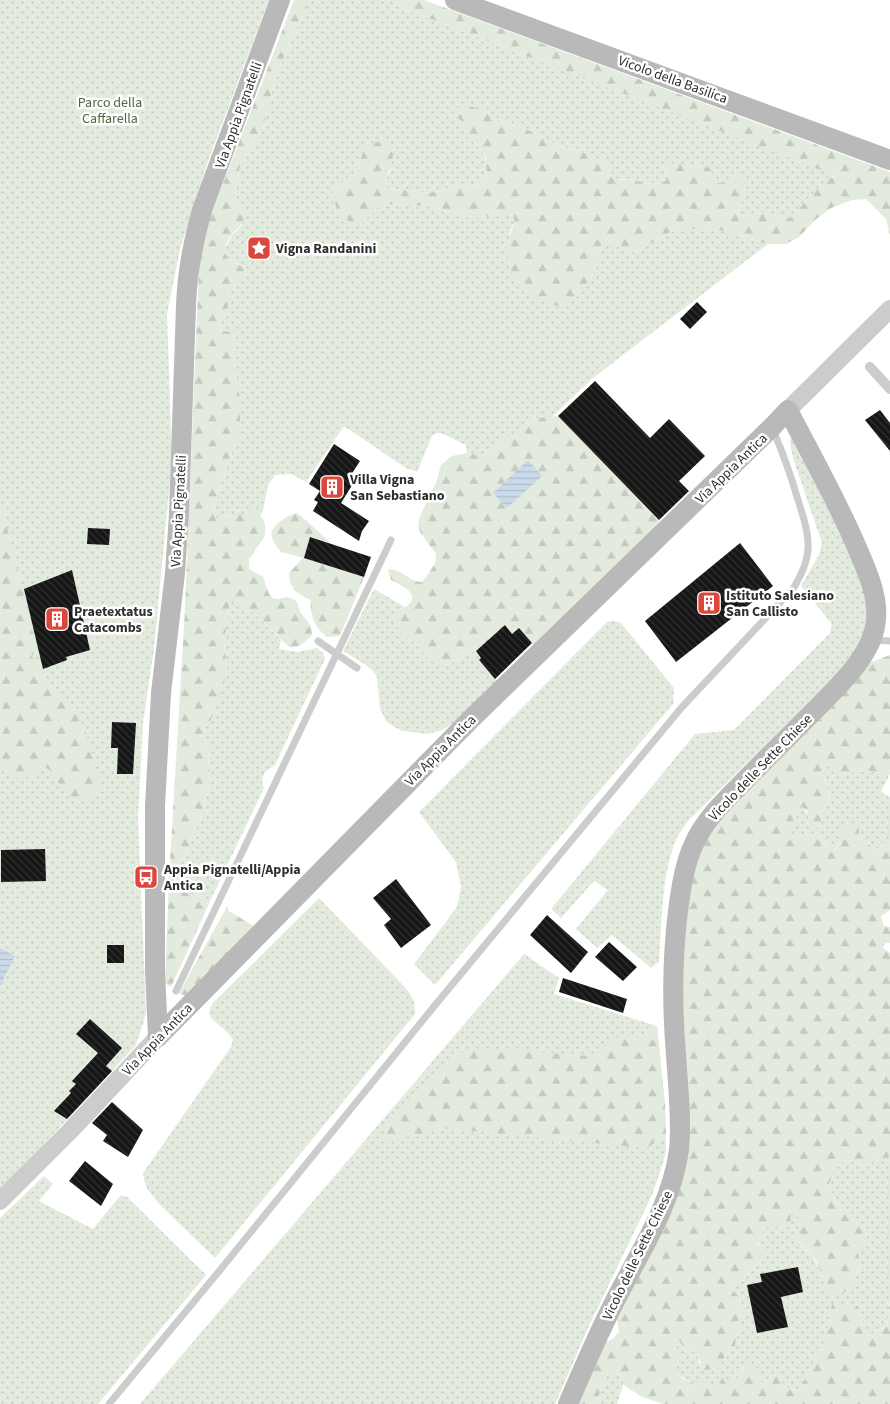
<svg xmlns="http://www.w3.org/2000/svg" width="890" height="1404" viewBox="0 0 890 1404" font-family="'Source Sans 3',sans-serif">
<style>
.grass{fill:url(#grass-dots)}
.forest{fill:url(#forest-firs)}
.water{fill:url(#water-rules)}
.building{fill:url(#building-back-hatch)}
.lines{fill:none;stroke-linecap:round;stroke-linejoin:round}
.service{stroke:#ccc;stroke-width:7}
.pedestrian{stroke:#ccc;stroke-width:10}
.tertiary{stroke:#ccc;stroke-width:18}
.secondary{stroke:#b9b9b9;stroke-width:20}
.labels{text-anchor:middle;stroke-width:5;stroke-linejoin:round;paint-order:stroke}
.street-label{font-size:14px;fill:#2f2f2f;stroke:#fff}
.park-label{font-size:14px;fill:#4d693f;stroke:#fff}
.poi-label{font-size:14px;font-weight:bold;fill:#2f2f2f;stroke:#fff;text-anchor:start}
</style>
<defs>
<pattern id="grass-dots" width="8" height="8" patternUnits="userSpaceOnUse" patternTransform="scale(1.25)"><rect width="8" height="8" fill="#e3ebde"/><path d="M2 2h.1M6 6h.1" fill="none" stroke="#c3cabf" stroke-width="1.8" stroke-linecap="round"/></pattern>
<pattern id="forest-firs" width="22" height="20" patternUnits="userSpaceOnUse" patternTransform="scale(1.25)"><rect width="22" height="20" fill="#e3ebde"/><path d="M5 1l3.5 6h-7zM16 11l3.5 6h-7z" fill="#c3cabf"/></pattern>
<pattern id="water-rules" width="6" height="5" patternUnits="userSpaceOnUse" patternTransform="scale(1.25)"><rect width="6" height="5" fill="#cbdaea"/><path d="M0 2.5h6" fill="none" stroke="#afbbc9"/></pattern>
<pattern id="building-back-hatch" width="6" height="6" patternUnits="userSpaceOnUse" patternTransform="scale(1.25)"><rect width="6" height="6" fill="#161616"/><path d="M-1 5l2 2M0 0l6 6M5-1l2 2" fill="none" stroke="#303030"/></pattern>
</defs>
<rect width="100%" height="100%" fill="#fff"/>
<g class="grass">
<polygon points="0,0 269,0 208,161 180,249 167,314 172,460 154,649 143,723 138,817 146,1014 136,1045 23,1167 0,1190"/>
<polygon points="309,0 382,0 836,175 827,179 790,218 760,212 741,217 739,217 738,208 745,196 729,182 718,183 664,168 666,180 661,184 645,183 629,179 617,180 612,177 607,164 578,150 566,148 551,142 533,132 504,121 462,121 466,135 478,146 485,156 487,175 480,184 454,186 441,191 428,193 387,188 383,183 391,170 364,150 355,173 335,188 361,224 378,207 393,204 427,206 472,218 503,214 510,214 514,218 514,222 509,234 592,276 603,242 606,239 626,252 638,251 668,233 685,229 701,229 725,231 768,244 593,378 552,417 529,419 516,436 505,438 495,448 483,456 467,453 466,445 441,433 437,433 432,436 417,472 406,468 344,426 306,482 291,474 275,475 268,485 263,511 260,514 254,510 243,517 239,510 233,514 216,519 214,515 216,503 228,462 238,439 240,397 235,375 233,332 222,331 219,322 227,314 229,292 247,269 229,260 225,253 225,249 232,235 242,225 243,210 235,196 240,166 249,154 263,128 275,78"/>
<path d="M792 432 842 535 862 582 866 599V617L864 634 858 649 823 688 688 821C684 827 679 833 676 840 661 876 662 923 659 962L651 968 612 935 597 948 576 929 608 890 594 881 561 918 551 909 695 734 734 730 830 633 832 624 801 586 819 555 822 543 793 458 790 442Z"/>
<polygon points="374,589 405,607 396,611 404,635 415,643 431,661 447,665 467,654 476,651 481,658 479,661 499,683 456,721 443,730 427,734 403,731 394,727 386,721 380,709 377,677 373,671 366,665 343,651"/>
<path d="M230 599 253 612 281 640 279 649 297 652 317 648 323 653 325 659 275 765C265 771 259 776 264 788L213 895 209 899H204L174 886 175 880 181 874 182 861 189 848 192 836 201 819 207 793 211 784V774L208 766 210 749 202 742V739L205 727 211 720 227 669 224 642Z"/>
<polygon points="614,621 621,623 674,688 673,704 435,985 414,964 457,907 461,887 456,862 419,812 607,622"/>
<polygon points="829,758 857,772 868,771 883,773 890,770 890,774 881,792 890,797 890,843 884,840 881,847 875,850 858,834 842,842 834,849 827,845 817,834 791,835 794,812 802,807 820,828 822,815 830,796 823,773"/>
<path d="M319 898 402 984C411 994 416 1000 415 1014L215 1258 158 1203 147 1188 144 1180 143 1173 231 1047 233 1040 229 1034 211 1018C207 1012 210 1009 213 1003Z"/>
<polygon points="524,954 559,978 554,994 657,1026 665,1104 666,1152 662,1166 652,1195 589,1326 555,1404 140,1404"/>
<path d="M890 1156V1298L887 1326 867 1336 832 1305 827 1338 798 1392 785 1387 776 1374 760 1384 744 1366 737 1381C731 1383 724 1387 717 1387 701 1389 687 1383 676 1372L678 1354 671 1329 685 1349 698 1355 699 1363 717 1368 725 1356 735 1346 737 1334 741 1326 737 1323C741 1306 743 1301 730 1288L744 1280 748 1272 762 1261C757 1246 756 1241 766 1227L779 1229 790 1212 797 1214 800 1228V1245L812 1255 819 1270 842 1295 852 1284 860 1267 857 1252 859 1224 839 1209 829 1185 834 1169 847 1160 864 1165Z"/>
<polygon points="44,1176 53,1184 39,1201 93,1229 120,1196 126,1196 206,1275 98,1404 0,1404 0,1218"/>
<polygon points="608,1372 620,1374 624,1383 617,1404 597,1404 601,1388"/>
</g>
<g class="forest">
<path d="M294 0H309L275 78 263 128 249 154 240 166 235 196C237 200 242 205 243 210 248 223 238 226 232 234 228 239 225 247 225 253L229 260 247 269 248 276 229 292 227 314 219 322 222 331 233 332 235 333V375L240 397V425L238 439 228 462 216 503 214 515 217 519 233 514 240 510 243 517 251 510H254L260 514 265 524V536L249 559V569L263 577 269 594 273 598 278 599 286 597 295 600 298 604 300 612 311 626 312 635C305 642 300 648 289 647L253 612 230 600 224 642 227 669 225 679 211 720 205 727 202 739V742L210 749 208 766 211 774V784L207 793 201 819 192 836 189 848 182 861 181 874 175 880 174 885 204 899H209L213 895 171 987 165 983 169 879 185 608 200 243Z"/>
<path d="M382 0H424L890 172V236L886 219 866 199 852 200 831 208 815 220 799 237 786 244H768L725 231 701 229H685L668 233 638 251 626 252 606 239 603 242 592 276 576 297 561 306C556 305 551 305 546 303 535 299 514 279 510 268 508 263 507 254 507 248 508 238 515 226 514 218L510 214H503L472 218 427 206 393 204 378 207 361 224H353C340 215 336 209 332 194L335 188 355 173 364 150 369 144 385 140 393 146C394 161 390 171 383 183L387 188 428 193 441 191 454 186 480 184 487 175 485 155 478 146 466 135 462 121 453 115 454 108 471 106 504 121 533 132 551 142 566 148 578 150 607 164 612 177 617 180 629 179 645 183 661 184 666 180 664 168 665 164 669 163 698 165 710 168 718 183 729 182 734 176H739L746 184 745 196 738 208 739 217H741L760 212 790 218 827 179 836 176Z"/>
<path d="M558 416 660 521 537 649 519 628 512 634 505 626 476 651 467 654 447 665H437L431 661 415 643 404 635 394 623 393 618 396 611C400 609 407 607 410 603 419 592 398 584 391 580L388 570C401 567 409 583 422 582L429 573 436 561V554L420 532 418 525 420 516 436 483 441 465 452 456 467 453 483 456 495 448 505 438 516 436 529 419Z"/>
<polygon points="0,499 36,647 32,657 48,679 84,725 101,787 96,798 69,798 47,767 40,769 39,776 17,778 0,769"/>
<path d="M297 513C309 522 319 533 331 543L310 537 304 558 364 577 340 636 327 637C313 625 312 619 310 600 296 592 290 590 289 573L303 558 281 552C273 542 266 533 278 523 285 518 288 515 297 513Z"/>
<path d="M890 655V770L883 773 868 771 841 774 829 759 823 773 830 796 822 815 820 829 808 823V812L802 807 794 812 792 834H817L827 845 835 849 842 842 839 832 848 822 858 825 859 834 875 850 881 847 884 839 890 843V910L881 916 884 926 890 927V943H886L883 948 890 953V1156L864 1165 847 1160 834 1169 829 1185 839 1209 859 1224 868 1240 858 1252 860 1267 852 1284 842 1295 829 1297C823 1284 821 1268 813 1256 808 1250 800 1246 795 1239L800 1228 797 1214 791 1212 790 1226 779 1229 766 1227 762 1233 757 1245 766 1251 762 1261 748 1272 744 1280 731 1288 738 1296 740 1307 744 1314 737 1322 741 1326 737 1334 735 1346 725 1356 717 1369 703 1370 698 1355 685 1349 672 1331 678 1354 676 1372 683 1379 695 1385 705 1380 718 1387 722 1378 737 1381 744 1366H751L760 1375V1384L776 1374 785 1387 798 1392 826 1338 832 1304 858 1306 868 1336 887 1326 890 1298V1404H663L642 1397 625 1386 620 1374 608 1372 601 1388 597 1404H576L602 1344 613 1339 619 1331 616 1316 672 1200 677 996 687 886 708 827 867 664Z"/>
<polygon points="228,905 227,908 229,911 255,927 189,996 183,995 179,993"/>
<polygon points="657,1026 665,1104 666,1135 647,1148 442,1128 405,1138 386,1140 387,1125 455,1054 485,1048 590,1056 610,1038 641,1037"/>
</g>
<g class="water">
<polygon points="528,460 542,476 507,508 493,493"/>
<polygon points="0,948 15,956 0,986"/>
</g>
<g class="building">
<polygon points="697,302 707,312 690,329 680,319"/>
<polygon points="595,381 650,438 669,419 705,456 679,481 689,491 659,520 558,416"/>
<polygon points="880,410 890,423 890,451 865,420"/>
<polygon points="334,444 360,461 351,475 356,479 341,503 369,521 362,531 359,541 313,511 318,502 314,500 320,491 309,484"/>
<polygon points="88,528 110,529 109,545 87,544"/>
<polygon points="310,537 371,557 364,577 304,558"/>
<polygon points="740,543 773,586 676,662 645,621"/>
<polygon points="72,570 90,650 66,657 67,660 43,669 24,589"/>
<polygon points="505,625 512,634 519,628 532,643 495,679 479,660 481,658 476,651"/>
<polygon points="112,722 136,723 133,774 117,774 118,748 111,748"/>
<polygon points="45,849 46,881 1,882 1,850"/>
<polygon points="396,879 431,925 401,948 384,925 391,919 373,898"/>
<polygon points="547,915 588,952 571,973 530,935"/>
<polygon points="609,942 637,967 623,981 595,957"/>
<rect x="107" y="945" width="17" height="18"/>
<polygon points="563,978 627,999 623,1013 559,992"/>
<polygon points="90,1019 122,1048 106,1066 112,1071 67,1119 54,1111 71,1093 69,1091 76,1084 72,1081 98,1053 76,1034"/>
<polygon points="112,1102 143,1130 128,1157 103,1141 107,1135 92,1123"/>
<polygon points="85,1161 113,1184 101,1206 69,1181"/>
<polygon points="798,1267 803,1292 781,1297 788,1327 757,1333 747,1285 762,1282 760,1274"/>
</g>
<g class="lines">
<g class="service">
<polyline points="872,640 890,641"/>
<polyline points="318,641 357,668"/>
<polyline points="176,991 391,540"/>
<path d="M109 1404 216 1275 436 1004 682 707 793 589C800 577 807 564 808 549 809 533 803 516 798 500 791 476 783 453 773 430"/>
</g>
<polyline class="pedestrian" points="870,367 890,389"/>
<g class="tertiary">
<polyline points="788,410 890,309"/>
<polyline points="0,1201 71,1130 158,1037"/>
</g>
<g class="secondary">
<polyline points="455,0 890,160"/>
<path d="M158 1037 472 718 772 427 788 410C812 457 838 502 858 550 867 571 878 595 876 619 874 652 845 679 823 702 800 725 776 749 752 773 731 795 705 817 693 846 684 866 681 889 678 911 672 959 672 1007 676 1055 678 1085 682 1121 679 1150 672 1202 643 1247 619 1293 600 1329 584 1367 568 1404"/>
<path d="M158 1037 155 971V806L161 693 175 573 179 514 186 306C187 273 193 242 202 210L280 0"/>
</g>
</g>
<defs>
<g id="sight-square" transform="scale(1.25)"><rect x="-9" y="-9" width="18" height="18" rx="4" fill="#db463d" stroke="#fff"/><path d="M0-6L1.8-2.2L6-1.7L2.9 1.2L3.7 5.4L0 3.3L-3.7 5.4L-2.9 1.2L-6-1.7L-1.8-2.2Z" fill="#fff"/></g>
<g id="building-square" transform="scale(1.25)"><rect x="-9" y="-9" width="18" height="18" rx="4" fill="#db463d" stroke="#fff"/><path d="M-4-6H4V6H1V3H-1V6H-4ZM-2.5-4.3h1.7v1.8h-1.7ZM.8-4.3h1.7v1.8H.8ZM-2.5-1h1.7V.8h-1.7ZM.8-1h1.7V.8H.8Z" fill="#fff"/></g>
<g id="bus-square" transform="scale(1.25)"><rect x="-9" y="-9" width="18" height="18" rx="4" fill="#db463d" stroke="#fff"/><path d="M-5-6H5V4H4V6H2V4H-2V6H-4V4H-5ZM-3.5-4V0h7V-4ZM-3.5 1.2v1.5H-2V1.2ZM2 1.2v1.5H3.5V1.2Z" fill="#fff"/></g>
</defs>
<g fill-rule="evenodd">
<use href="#sight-square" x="259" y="248"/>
<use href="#building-square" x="332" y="487"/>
<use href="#building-square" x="709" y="603"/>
<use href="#building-square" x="57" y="619"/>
<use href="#bus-square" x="146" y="877"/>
</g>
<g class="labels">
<g class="street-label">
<text transform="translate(673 79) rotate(20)" y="5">Vicolo della Basilica</text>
<text transform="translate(238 115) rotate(-70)" y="5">Via Appia Pignatelli</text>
<text transform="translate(731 468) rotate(-44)" y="5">Via Appia Antica</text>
<text transform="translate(178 511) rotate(-87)" y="5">Via Appia Pignatelli</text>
<text transform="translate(440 750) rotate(-45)" y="5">Via Appia Antica</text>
<text transform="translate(760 767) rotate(-46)" y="5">Vicolo delle Sette Chiese</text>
<text transform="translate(157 1039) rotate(-46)" y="5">Via Appia Antica</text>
<text transform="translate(637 1255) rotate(-64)" y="5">Vicolo delle Sette Chiese</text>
</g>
<g class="park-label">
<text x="110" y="107">Parco della<tspan x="110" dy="16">Caffarella</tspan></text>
</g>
<g class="poi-label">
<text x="276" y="253">Vigna Randanini</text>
<text x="350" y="484">Villa Vigna<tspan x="350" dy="16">San Sebastiano</tspan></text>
<text x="726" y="600">Istituto Salesiano<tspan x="726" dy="16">San Callisto</tspan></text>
<text x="74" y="616">Praetextatus<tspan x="74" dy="16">Catacombs</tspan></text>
<text x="164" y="874">Appia Pignatelli/Appia<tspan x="164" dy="16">Antica</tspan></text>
</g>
</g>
</svg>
